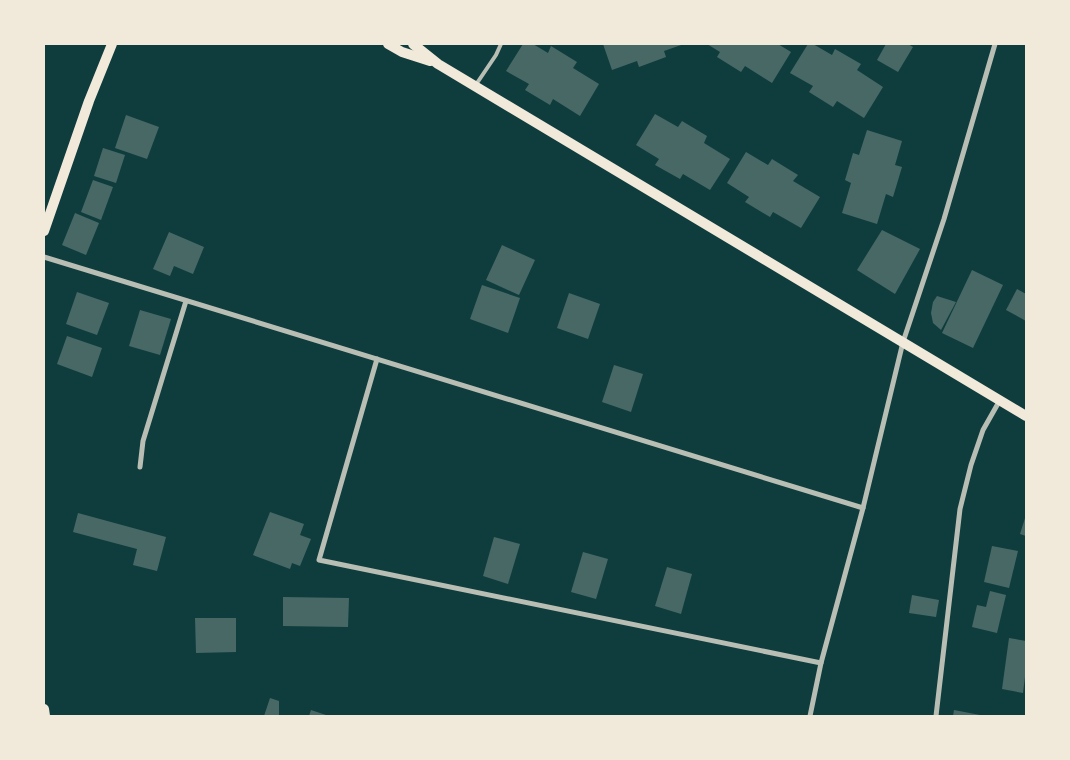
<svg xmlns="http://www.w3.org/2000/svg" width="1070" height="760" viewBox="0 0 1070 760" font-family="'PT Sans',sans-serif">
<style>
.building{fill:#486865}
.lines{fill:none;stroke-linecap:round;stroke-linejoin:round}
.service{stroke:#b8beb3;stroke-width:4}
.minor{stroke:#b8beb3;stroke-width:5}
.secondary{stroke:#f1e9da;stroke-width:10}
</style>
<rect width="100%" height="100%" fill="#0f3d3e"/>
<g class="building">
<polygon points="523,44 533,44 548,53 551,46 577,62 573,68 599,84 580,116 553,99 550,105 525,90 529,84 506,71"/>
<polygon points="603,44 684,44 664,51 666,57 639,67 637,61 612,70"/>
<polygon points="707,44 778,44 791,52 772,83 745,66 741,72 717,57 720,52"/>
<polygon points="808,44 813,44 832,55 835,49 861,64 857,70 883,87 864,118 837,101 833,107 809,92 813,86 790,73"/>
<polygon points="886,44 908,44 913,47 898,72 877,60"/>
<polygon points="655,114 678,127 682,121 707,136 704,143 730,159 710,190 683,174 680,179 655,165 659,159 636,145"/>
<polygon points="126,115 159,127 147,159 115,148"/>
<polygon points="867,130 902,141 895,165 902,167 893,197 886,194 877,224 842,213 851,183 845,180 853,153 859,155"/>
<polygon points="103,148 125,155 116,183 94,176"/>
<polygon points="746,152 768,165 772,159 798,175 793,181 820,197 801,228 773,212 770,217 745,202 749,197 727,183"/>
<polygon points="93,180 113,187 101,220 81,212"/>
<polygon points="75,213 99,223 86,255 62,245"/>
<polygon points="882,230 920,249 895,294 857,270"/>
<polygon points="169,232 204,247 193,274 174,266 170,276 153,269"/>
<polygon points="502,245 535,260 519,295 486,280"/>
<polygon points="972,270 1003,285 973,348 942,333"/>
<polygon points="482,285 520,298 508,333 470,319"/>
<polygon points="1017,289 1026,294 1026,321 1006,310"/>
<polygon points="77,292 109,303 97,335 66,324"/>
<polygon points="569,293 600,304 588,339 557,328"/>
<polygon points="937,296 956,302 941,330 933,323 931,313 933,302"/>
<polygon points="140,310 171,319 160,355 129,346"/>
<polygon points="67,336 102,348 92,377 57,364"/>
<polygon points="614,365 643,374 631,412 602,402"/>
<polygon points="270,512 304,524 300,535 311,539 300,566 292,563 290,569 253,555"/>
<polygon points="78,513 166,537 157,571 133,565 137,549 73,532"/>
<polygon points="1026,515 1026,536 1020,534"/>
<polygon points="494,537 520,544 508,584 483,576"/>
<polygon points="992,546 1018,551 1009,588 984,582"/>
<polygon points="583,552 608,559 596,599 571,592"/>
<polygon points="667,567 692,574 681,614 655,606"/>
<polygon points="990,591 1006,595 997,633 972,627 977,605 986,607"/>
<polygon points="912,595 939,600 936,617 909,613"/>
<polygon points="283,597 349,598 348,627 283,626"/>
<polygon points="195,618 236,618 236,652 196,653"/>
<polygon points="1009,638 1026,641 1026,669 1023,693 1002,689"/>
<polygon points="270,698 279,701 279,716 264,716"/>
<polygon points="311,710 329,716 309,716"/>
<polygon points="954,710 980,715 980,716 953,716"/>
</g>
<g class="lines">
<polyline class="service" points="475,86 496,55 501,44"/>
<g class="minor">
<polyline points="44,257 863,508"/>
<polyline points="377,359 319,560 821,663"/>
<polyline points="140,467 143,441 186,301"/>
<polyline points="810,716 821,663 863,508 903,342 944,219 995,44"/>
<polyline points="936,716 960,509 971,465 983,430 1000,400"/>
</g>
<g class="secondary">
<polyline points="388,44 402,52 430,61"/>
<polyline points="413,44 438,64 1026,416"/>
<polyline points="44,231 89,101 112,44"/>
<polyline points="44,709 45,716"/>
</g>
</g>
<rect width="1070" height="760" fill="none" stroke="#f1e9da" stroke-width="90"/>
</svg>
